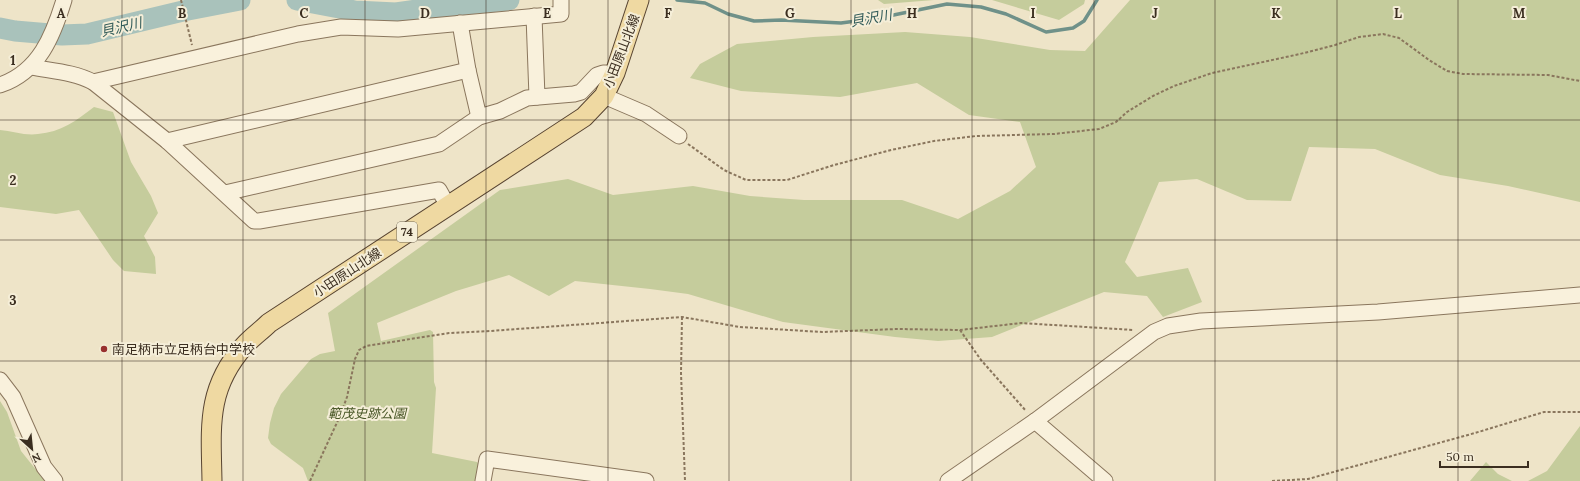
<svg xmlns="http://www.w3.org/2000/svg" width="1580" height="481" viewBox="0 0 1580 481" font-family="Lora,'Noto Sans JP',serif">
<style>
.green{fill:#c5cc9c}
.lines{fill:none;stroke-linecap:round;stroke-linejoin:round}
.stream{stroke:#6f9189;stroke-width:3.5}
.river{stroke:#a9c2bb;stroke-width:21}
.minor-casing{stroke:#8a765d;stroke-width:17}
.major-casing{stroke:#584431;stroke-width:21}
.path{stroke:#8a765d;stroke-width:2;stroke-dasharray:3 2;stroke-linecap:butt}
.minor{stroke:#f9f1dc;stroke-width:15}
.major{stroke:#efd9a2;stroke-width:19}
.grid{fill:none;stroke:#3b2e20;stroke-width:1;stroke-opacity:0.55}
.poi-dot{fill:#98302e;stroke:#f5eed8;stroke-width:1.5}
.labels{text-anchor:middle;stroke-width:4;stroke-linejoin:round;paint-order:stroke}
.shield{fill:#f5eed8;stroke:#736857;stroke-width:1}
.shield-label{font-size:12px;font-weight:bold;fill:#3b2e20}
.street-label{font-size:13px;fill:#3b2e20;stroke:#f5eed8}
.poi-label{font-size:13px;fill:#3b2e20;stroke:#f5eed8;text-anchor:start}
.park-label{font-size:13px;font-style:italic;fill:#495727;stroke:#f5eed8}
.water-label{font-size:14px;font-style:italic;fill:#305a58;stroke:#f5eed8}
.grid-label{font-size:13px;text-anchor:middle;font-weight:bold;fill:#3b2e20;stroke:#f5eed8;stroke-width:4;stroke-linejoin:round;paint-order:stroke}
</style>
<rect width="100%" height="100%" fill="#eee4c8"/>
<g class="green">
<polygon points="878,0 934,0 884,4"/>
<polygon points="992,0 1085,0 1084,4 1059,20"/>
<polygon points="1130,0 1580,0 1580,202 1508,186 1440,175 1375,149 1309,147 1291,201 1247,200 1197,179 1159,182 1125,262 1137,277 1188,268 1202,302 1163,317 1147,296 1104,292 992,337 938,341 895,337 783,322 688,294 650,289 575,281 549,296 509,275 456,291 377,323 381,341 430,330 433,332 434,382 436,388 432,453 477,462 481,467 478,481 308,481 303,468 271,444 268,438 270,423 274,408 281,394 311,359 320,354 335,351 328,313 500,190 568,179 613,195 693,186 750,196 804,200 902,200 958,219 1010,191 1036,167 1020,122 969,115 917,83 840,97 741,91 690,78 700,64 737,44 813,37 905,32 970,37 1050,50 1085,51"/>
<path d="M94 107 113 112 131 162 151 196 158 213 144 236 155 257 156 274 124 271 113 260 79 210 56 214 0 207V130C12 131 26 136 38 134 61 132 76 121 94 107Z"/>
<polygon points="0,401 7,412 21,451 45,481 0,481"/>
<polygon points="1580,426 1580,481 1528,481 1547,471"/>
<polygon points="1486,462 1498,474 1512,481 1470,481"/>
</g>
<g class="lines">
<polyline class="stream" points="677,0 705,3 728,14 754,21 781,20 841,23 879,18 947,4 981,7 1006,14 1046,32 1073,28 1084,21 1097,0"/>
<g class="river">
<polyline points="297,0 355,11 396,13 437,7 509,0"/>
<polyline points="0,28 15,31 62,35 87,34 183,11 240,0"/>
</g>
<g class="minor-casing">
<g id="minor">
<polyline points="534,16 537,97"/>
<polyline points="460,23 468,70 479,117"/>
<path d="M31 67C52 71 74 72 93 82L167 141 254 221H259L439 190 448 206"/>
<polyline points="93,82 298,34 341,27 398,29 561,14 561,0"/>
<path d="M0 85C39 72 53 36 64 0"/>
<polyline points="604,96 646,114 679,136"/>
<polyline points="167,141 468,70"/>
<polyline points="225,193 439,144 479,117 500,111 527,98 574,94 581,92 597,75 603,73 615,73"/>
<polyline points="0,380 13,397 44,467 55,481"/>
<polyline points="1035,421 1105,481"/>
<polyline points="483,481 487,459 646,481"/>
<polyline points="948,481 1035,421 1154,332 1168,326 1201,321 1378,312 1580,295"/>
</g>
</g>
<g class="major-casing">
<path id="major" d="M212 481C211 427 206 389 244 346 252 337 261 331 269 323L584 117 604 96 615 73 639 0"/>
</g>
<g class="path">
<polyline points="181,0 192,45"/>
<polyline points="688,144 724,170 746,180 787,180 834,165 891,150 934,141 976,136 1054,134 1099,129 1116,122 1127,112 1153,96 1174,86 1212,73 1300,54 1335,45 1359,37 1383,34 1399,38 1429,60 1447,71 1463,74 1548,75 1580,81"/>
<polyline points="682,317 681,373 685,481"/>
<polyline points="960,330 981,360 1026,411"/>
<polyline points="310,481 340,416 347,397 355,359 359,350 366,346 449,333 490,331 682,317 740,327 822,332 897,329 960,330 1021,323 1134,330"/>
<polyline points="1272,481 1308,479 1475,433 1544,412 1580,412"/>
</g>
<use href="#minor" class="minor"/>
<use href="#major" class="major"/>
</g>
<path class="grid" d="M122 0V481M243 0V481M365 0V481M486 0V481M608 0V481M729 0V481M851 0V481M972 0V481M1094 0V481M1215 0V481M1337 0V481M1458 0V481M0 120H1580M0 240H1580M0 361H1580"/>
<circle class="poi-dot" cx="104" cy="349" r="4"/>
<g class="labels">
<rect class="shield" x="397" y="222" width="20" height="20" rx="3"/>
<g class="shield-label">
<text x="407" y="236">74</text>
</g>
<g class="street-label">
<text transform="translate(621 51) rotate(-69)" y="5">小田原山北線</text>
<text transform="translate(347 272) rotate(-33)" y="5">小田原山北線</text>
</g>
<g class="poi-label">
<text x="112" y="354">南足柄市立足柄台中学校</text>
</g>
<g class="park-label">
<text x="367" y="418">範茂史跡公園</text>
</g>
<g class="water-label">
<text transform="translate(871 18) rotate(-10)" y="5">貝沢川</text>
<text transform="translate(121 27) rotate(-13)" y="5">貝沢川</text>
</g>
</g>
<g class="grid-label">
<text x="61" y="18">A</text>
<text x="182" y="18">B</text>
<text x="304" y="18">C</text>
<text x="425" y="18">D</text>
<text x="547" y="18">E</text>
<text x="668" y="18">F</text>
<text x="790" y="18">G</text>
<text x="912" y="18">H</text>
<text x="1033" y="18">I</text>
<text x="1155" y="18">J</text>
<text x="1276" y="18">K</text>
<text x="1398" y="18">L</text>
<text x="1519" y="18">M</text>
<text x="13" y="65">1</text>
<text x="13" y="185">2</text>
<text x="13" y="305">3</text>
</g>
<g transform="translate(32 449) rotate(153)" stroke="#f5eed8" stroke-width="3" paint-order="stroke">
<path d="M0-3L7 15L0 10L-7 15Z" fill="#3b2e20"/>
<text y="-6" font-size="11" font-weight="bold" text-anchor="middle" fill="#3b2e20">N</text>
</g>
<path d="M1440 461v6h88v-6" fill="none" stroke="#3b2e20" stroke-width="2"/>
<text x="1446" y="461" font-size="12" fill="#3b2e20" stroke="#f5eed8" stroke-width="3" paint-order="stroke">50 m</text>
</svg>
